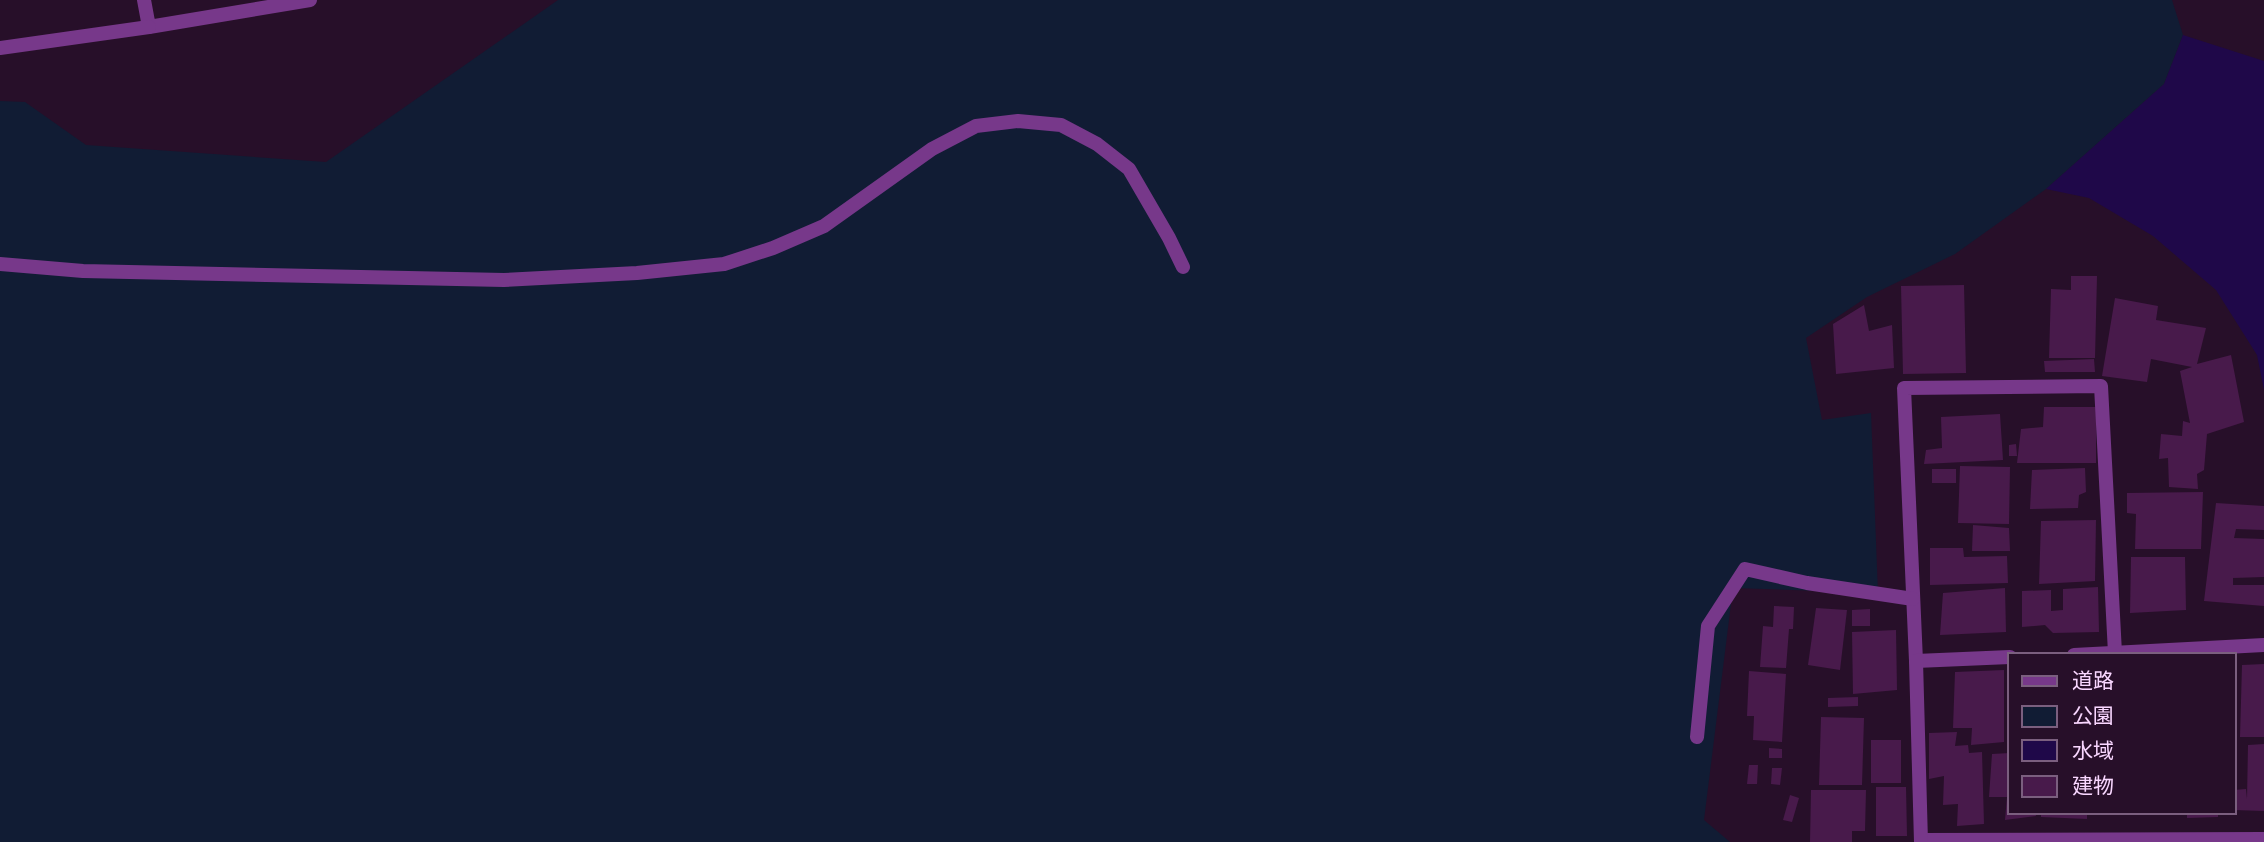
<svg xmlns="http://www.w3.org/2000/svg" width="2264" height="842" viewBox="0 0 2264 842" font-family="'Exo 2','Noto Sans JP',sans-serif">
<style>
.green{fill:#111c34}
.water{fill:#1f0849}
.building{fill:#481a4b}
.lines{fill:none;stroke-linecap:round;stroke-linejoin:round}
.service{stroke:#77388a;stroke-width:14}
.minor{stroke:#77388a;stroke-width:14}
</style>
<rect width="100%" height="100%" fill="#270f29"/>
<polygon class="green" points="558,0 2172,0 2183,35 2164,84 2046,189 1955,254 1867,297 1806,338 1822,420 1871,413 1878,593 1733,588 1704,820 1730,842 0,842 0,101 25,102 86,145 326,162"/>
<polygon class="water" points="2183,35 2264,61 2264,390 2257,355 2216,290 2153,236 2089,198 2046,189 2164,84"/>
<g class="building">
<polygon points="2071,276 2097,276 2095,358 2049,358 2051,289 2071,290"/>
<polygon points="1964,285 1966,373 1903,374 1901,286"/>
<polygon points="2115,298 2158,306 2156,320 2206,328 2197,364 2231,355 2244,422 2207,434 2204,470 2197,474 2198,489 2169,487 2168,458 2159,459 2161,434 2182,436 2183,421 2190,423 2180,371 2192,367 2151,359 2147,382 2102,376"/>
<polygon points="1864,305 1869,331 1892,325 1894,368 1836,374 1833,324"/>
<polygon points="2094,359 2095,372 2045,372 2044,361"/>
<polygon points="2044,407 2096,407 2096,463 2017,463 2021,429 2043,427"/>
<polygon points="2000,414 2003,460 1924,464 1926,450 1942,448 1941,417"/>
<polygon points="2016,444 2017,456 2009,456 2009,445"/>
<polygon points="1960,466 2010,467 2009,524 1958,523"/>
<polygon points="2085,468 2086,492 2079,495 2078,508 2030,509 2032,470"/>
<rect x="1932" y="469" width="24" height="14"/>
<polygon points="2203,492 2201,549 2135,549 2136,514 2127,513 2127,493"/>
<polygon points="2216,503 2264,506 2264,530 2236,529 2234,538 2264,539 2264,577 2233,578 2233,585 2264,585 2264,606 2204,601"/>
<polygon points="2096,520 2095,581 2039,584 2041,521"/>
<polygon points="1973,525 2009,528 2010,551 1972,551"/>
<polygon points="1930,548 1963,548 1964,557 2007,556 2008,583 1930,585"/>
<polygon points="2131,557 2185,557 2186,610 2130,613"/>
<polygon points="2098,587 2099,632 2053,633 2045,625 2022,627 2022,591 2051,590 2051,611 2063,610 2063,589"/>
<polygon points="2005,588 2006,632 1940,635 1943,593"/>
<polygon points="1774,606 1794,607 1793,629 1789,629 1786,668 1760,667 1763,626 1773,627"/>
<polygon points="1816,608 1847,610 1840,670 1808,665"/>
<polygon points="1870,609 1870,626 1852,626 1852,610"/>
<polygon points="1896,630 1897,690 1853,694 1852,632"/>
<polygon points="2264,664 2264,737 2240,737 2242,665"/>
<polygon points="2004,670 2004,742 1971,745 1972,728 1953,728 1955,672"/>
<polygon points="1749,671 1786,674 1782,742 1753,740 1754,716 1747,716"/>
<polygon points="1858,697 1858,706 1828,707 1828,698"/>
<polygon points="1821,717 1864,718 1862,785 1819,785"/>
<polygon points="1957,732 1955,746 1968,745 1969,753 1982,752 1984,824 1957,826 1958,804 1943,805 1944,776 1929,779 1929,733"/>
<rect x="1871" y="740" width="30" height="43"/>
<polygon points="2264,744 2264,811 2234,810 2234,790 2246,789 2247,799 2248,745"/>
<polygon points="1769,748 1782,749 1782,758 1769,758"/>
<polygon points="2010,753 2010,812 2035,812 2036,816 2005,820 2007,797 1989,797 1992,754"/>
<polygon points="1749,765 1758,765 1757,784 1747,784"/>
<polygon points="1772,768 1782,768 1780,785 1771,784"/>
<polygon points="1876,787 1906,787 1907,836 1876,836"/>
<polygon points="1811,790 1866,790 1865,831 1852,831 1852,842 1810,842"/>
<polygon points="1790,795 1799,798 1792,822 1783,820"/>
<polygon points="2041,812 2087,812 2087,819 2041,817"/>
<polygon points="2187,812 2218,812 2218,817 2187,818"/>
</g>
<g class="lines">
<polyline class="service" points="0,264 83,271 504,280 637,273 724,264 773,248 824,226 932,149 976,126 1018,121 1061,125 1097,144 1129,169 1169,238 1183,267"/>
<g class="minor">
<polyline points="144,0 149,27 310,0"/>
<polyline points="0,48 149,27"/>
<polyline points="2074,655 2264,645"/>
<polyline points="1916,661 1904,388 2101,386 2115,653"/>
<polyline points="1697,737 1708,626 1745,569 1807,583 1913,599"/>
<polyline points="1921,840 2264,839"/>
<polyline points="1921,842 1916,661 2010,657"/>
</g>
</g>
<rect x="2008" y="653" width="228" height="161" fill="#270f29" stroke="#7b5f7f" stroke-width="2"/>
<rect x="2022" y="676" width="35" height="10" fill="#77388a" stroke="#7b5f7f" stroke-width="2"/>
<text x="2072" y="688" font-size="21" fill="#f9d7ff">道路</text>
<rect x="2022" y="706" width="35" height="21" fill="#111c34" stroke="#7b5f7f" stroke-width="2"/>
<text x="2072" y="723" font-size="21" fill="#f9d7ff">公園</text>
<rect x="2022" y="740" width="35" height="21" fill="#1f0849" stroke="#7b5f7f" stroke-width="2"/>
<text x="2072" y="758" font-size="21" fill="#f9d7ff">水域</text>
<rect x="2022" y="776" width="35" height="21" fill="#481a4b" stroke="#7b5f7f" stroke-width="2"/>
<text x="2072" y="793" font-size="21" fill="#f9d7ff">建物</text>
</svg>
